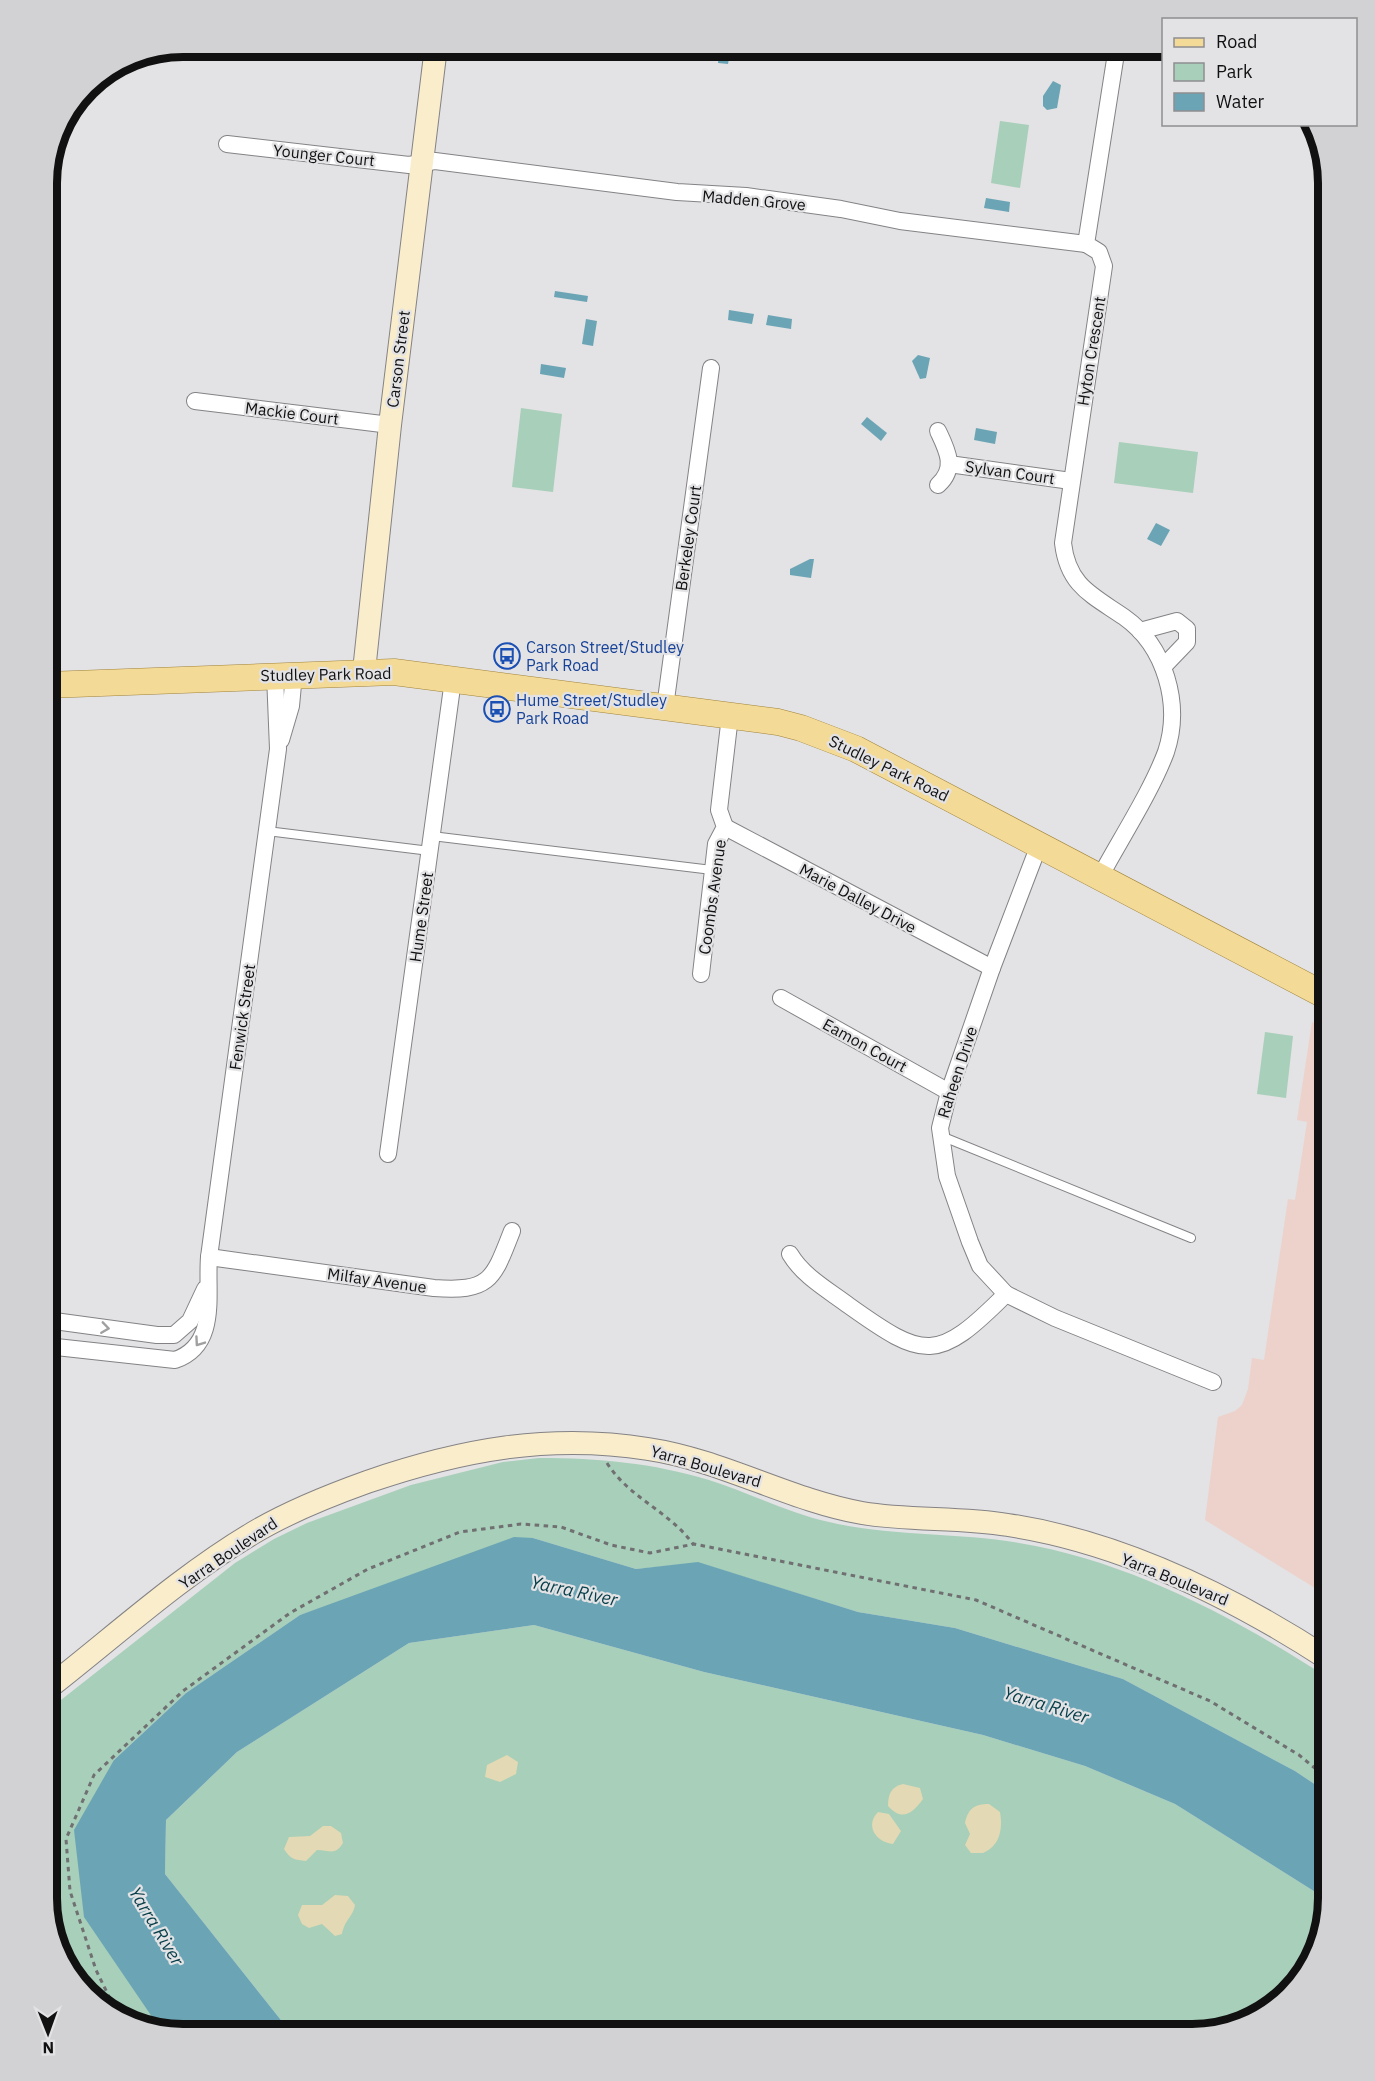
<svg xmlns="http://www.w3.org/2000/svg" width="1375" height="2081" viewBox="0 0 1375 2081" font-family="'IBM Plex Sans',sans-serif">
<style>
.medical{fill:#ecd2cb}
.green{fill:#a7cfb9}
.sand{fill:#e3d9b4}
.water{fill:#6ba5b5}
.lines{fill:none;stroke-linecap:round;stroke-linejoin:round}
.lane-casing{stroke:#848285;stroke-width:10}
.street-casing{stroke:#848285;stroke-width:18}
.secondary-casing{stroke:#848285;stroke-width:24}
.primary-casing{stroke:#a0843b;stroke-width:27}
.path{stroke:#706f71;stroke-width:3;stroke-dasharray:4.5 4.5;stroke-linecap:butt}
.lane{stroke:#fff;stroke-width:8}
.street{stroke:#fff;stroke-width:16}
.secondary{stroke:#f9edcb;stroke-width:22}
.primary{stroke:#f4da97;stroke-width:26}
.oneway{stroke:#a0a0a0}
.labels{text-anchor:middle;stroke-width:4.5;stroke-linejoin:round;paint-order:stroke}
.street-label{font-size:16px;fill:#121112;stroke:#e3e2e4}
.transit-label{font-size:16px;fill:#164399;stroke:#e3e2e4;text-anchor:start}
.water-label{font-size:18px;font-style:italic;fill:#063e4a;stroke:#e3e2e4}
.rim{fill:none;stroke:#121112;stroke-width:8}
</style>
<rect width="100%" height="100%" fill="#e3e2e4"/>
<polygon class="medical" points="1312,1022 1328,1031 1328,1596 1205,1520 1218,1417 1235,1411 1242,1405 1248,1389 1252,1358 1264,1360 1288,1199 1295,1200 1307,1122 1297,1120"/>
<g class="green">
<polygon points="1000,121 1029,125 1020,188 991,183"/>
<polygon points="521,408 562,414 553,492 512,487"/>
<polygon points="1119,442 1198,452 1193,493 1114,483"/>
<polygon points="1265,1032 1293,1036 1286,1098 1257,1094"/>
<path d="M539 1458C598 1458 653 1463 709 1480 750 1493 788 1513 829 1522 894 1537 955 1532 1019 1543 1129 1561 1236 1618 1328 1678V1793L1295 1771 1123 1679 955 1628 858 1612 699 1563 636 1569 533 1538 300 1615 186 1693 114 1760 155 2023 161 2030 107 2012 65 1966 47 1898V1711L235 1563 274 1539 307 1523 411 1485 503 1462Z"/>
<polygon points="534,1625 704,1672 983,1735 1085,1766 1175,1804 1328,1900 1310,1966 1260,2016 1192,2034 292,2034 165,1874 166,1820 237,1752 409,1643"/>
</g>
<g class="sand">
<polygon points="507,1755 518,1762 516,1774 500,1782 485,1777 487,1765"/>
<path d="M903 1784 920 1788 923 1799C913 1813 902 1822 888 1806 888 1794 891 1787 903 1784Z"/>
<path d="M989 1804 1000 1812C1003 1829 1000 1846 983 1853H971L965 1845 970 1834 965 1823C968 1809 974 1804 989 1804Z"/>
<path d="M878 1812 889 1814 901 1831 893 1844C875 1842 865 1825 878 1812Z"/>
<path d="M323 1826H331L341 1833 343 1843C335 1856 330 1850 317 1850L306 1861C295 1860 290 1859 284 1849L289 1837 310 1836Z"/>
<path d="M335 1895 348 1896 355 1905C353 1917 345 1919 342 1934L335 1936 322 1924 309 1928 302 1924 298 1915 302 1905H322Z"/>
</g>
<g class="water">
<polygon points="720,47 731,47 728,64 718,63"/>
<polygon points="1053,81 1061,85 1057,108 1047,110 1043,106 1043,96"/>
<polygon points="986,198 1010,202 1009,212 984,208"/>
<polygon points="555,291 588,296 587,302 554,297"/>
<polygon points="729,310 754,314 752,324 728,320"/>
<polygon points="768,315 792,319 791,329 766,325"/>
<polygon points="586,319 597,321 593,346 582,344"/>
<polygon points="918,355 930,358 926,378 920,379 912,361"/>
<polygon points="541,364 566,368 564,378 540,374"/>
<polygon points="867,417 887,433 881,441 861,424"/>
<polygon points="976,428 997,432 995,444 974,440"/>
<polygon points="1156,523 1170,530 1161,546 1147,539"/>
<polygon points="810,559 814,559 811,578 790,575 790,569"/>
<polygon points="514,1537 533,1538 636,1569 698,1562 858,1612 955,1628 1123,1679 1295,1771 1328,1793 1328,1900 1175,1804 1085,1766 983,1735 704,1672 534,1625 409,1643 237,1752 166,1820 165,1874 292,2034 175,2034 161,2030 84,1917 74,1830 114,1760 186,1693 300,1615"/>
</g>
<g class="lines">
<g class="lane-casing">
<g id="lane">
<polyline points="267,831 430,851"/>
<polyline points="432,836 712,870"/>
<polyline points="941,1136 1191,1238"/>
</g>
</g>
<g class="street-casing">
<g id="street">
<polyline points="227,144 409,165 435,161 677,192 746,196 841,209 900,221 1086,244"/>
<polyline points="195,401 390,425"/>
<polyline points="949,464 1071,481"/>
<path d="M938 485C957 468 947 450 938 431"/>
<polyline points="1140,631 1177,621 1187,629 1187,642 1163,667"/>
<polyline points="665,707 711,368"/>
<polyline points="281,740 291,706 294,674"/>
<polyline points="725,827 992,968"/>
<path d="M1100 877C1121 838 1151 792 1166 752 1182 704 1165 646 1124 617 1092 595 1068 586 1063 543L1104 266 1099 252 1086 244 1117 47"/>
<polyline points="701,974 716,844 725,827 719,810 730,716"/>
<polyline points="781,998 949,1092"/>
<polyline points="388,1154 453,680"/>
<path d="M790 1254C803 1276 828 1290 848 1305 925 1360 937 1363 1006 1294L980 1266 970 1242 947 1176 940 1128 949 1092 992 968 1039 845"/>
<path d="M209 1257 434 1288C490 1292 493 1280 512 1231"/>
<polyline points="1006,1294 1055,1318 1213,1382"/>
<polyline points="47,1320 157,1335 174,1335 190,1321 205,1289"/>
<path d="M47 1346 175 1360C219 1345 206 1294 209 1257L278 749 275 675"/>
</g>
</g>
<g class="secondary-casing">
<g id="secondary">
<polyline points="364,671 390,425 436,47"/>
<path d="M47 1689C114 1637 179 1577 253 1533 288 1512 328 1496 367 1482 460 1450 550 1433 648 1449 722 1460 789 1500 862 1513 910 1521 960 1517 1008 1525 1121 1542 1234 1598 1328 1659"/>
</g>
</g>
<g class="primary-casing">
<polyline id="primary" points="47,685 394,672 778,722 801,728 856,749 1328,997"/>
</g>
<g class="path">
<path d="M607 1463C629 1498 669 1511 693 1544"/>
<polyline points="118,2015 96,1970 70,1891 66,1839 94,1775 183,1691 290,1613 368,1569 460,1532 521,1524 561,1527 611,1545 650,1553 694,1544 976,1600 1210,1701 1299,1755 1328,1779"/>
</g>
<use href="#lane" class="lane"/>
<use href="#street" class="street"/>
<use href="#secondary" class="secondary"/>
<use href="#primary" class="primary"/>
</g>
<defs><path id="oneway-chevron" d="M-2-3.5L2.5 0L-2 3.5" fill="none" stroke-width="1.6" stroke-linecap="round" stroke-linejoin="round" transform="scale(1.5)"/></defs>
<g class="oneway">
<use href="#oneway-chevron" transform="translate(105 1328) rotate(8)"/>
<use href="#oneway-chevron" transform="translate(199 1342) rotate(125)"/>
</g>
<defs>
<g id="bus-ring" transform="scale(1.35)"><circle r="9.5" fill="#e3e2e4" stroke="#1a4fb4" stroke-width="1.5"/><path d="M-5-6H5V4H4V6H2V4H-2V6H-4V4H-5ZM-3.5-4V0h7V-4ZM-3.5 1.2v1.5H-2V1.2ZM2 1.2v1.5H3.5V1.2Z" fill="#1a4fb4"/></g>
</defs>
<g fill-rule="evenodd">
<use href="#bus-ring" x="507" y="656"/>
<use href="#bus-ring" x="497" y="709"/>
</g>
<g class="labels">
<g class="street-label">
<text transform="translate(324 155) rotate(6)" y="6">Younger Court</text>
<text transform="translate(754 200) rotate(5)" y="6">Madden Grove</text>
<text transform="translate(1091 351) rotate(-81)" y="6">Hyton Crescent</text>
<text transform="translate(398 359) rotate(-83)" y="6">Carson Street</text>
<text transform="translate(292 413) rotate(7)" y="6">Mackie Court</text>
<text transform="translate(1010 472) rotate(8)" y="6">Sylvan Court</text>
<text transform="translate(688 538) rotate(-82)" y="6">Berkeley Court</text>
<text transform="translate(326 674) rotate(-1)" y="6">Studley Park Road</text>
<text transform="translate(889 768) rotate(26)" y="6">Studley Park Road</text>
<text transform="translate(712 897) rotate(-82)" y="6">Coombs Avenue</text>
<text transform="translate(858 898) rotate(28)" y="6">Marie Dalley Drive</text>
<text transform="translate(421 917) rotate(-82)" y="6">Hume Street</text>
<text transform="translate(242 1017) rotate(-82)" y="6">Fenwick Street</text>
<text transform="translate(865 1045) rotate(29)" y="6">Eamon Court</text>
<text transform="translate(957 1072) rotate(-72)" y="6">Raheen Drive</text>
<text transform="translate(377 1280) rotate(8)" y="6">Milfay Avenue</text>
<text transform="translate(706 1466) rotate(16)" y="6">Yarra Boulevard</text>
<text transform="translate(228 1553) rotate(-34)" y="6">Yarra Boulevard</text>
<text transform="translate(1175 1579) rotate(22)" y="6">Yarra Boulevard</text>
</g>
<g class="transit-label">
<text x="526" y="653">Carson Street/Studley<tspan x="526" dy="18">Park Road</tspan></text>
<text x="516" y="706">Hume Street/Studley<tspan x="516" dy="18">Park Road</tspan></text>
</g>
<g class="water-label">
<text transform="translate(574 1591) rotate(12)" y="6">Yarra River</text>
<text transform="translate(1046 1705) rotate(17)" y="6">Yarra River</text>
<text transform="translate(156 1926) rotate(59)" y="6">Yarra River</text>
</g>
</g>
<path d="M0 0H1375V2081H0ZM183 57H1192A126 126 0 0 1 1318 183V1898A126 126 0 0 1 1192 2024H183A126 126 0 0 1 57 1898V183A126 126 0 0 1 183 57Z" fill="#d2d1d3" fill-rule="evenodd"/>
<path class="rim" d="M183 57H1192A126 126 0 0 1 1318 183V1898A126 126 0 0 1 1192 2024H183A126 126 0 0 1 57 1898V183A126 126 0 0 1 183 57Z"/>
<rect x="1162" y="18" width="195" height="108" fill="#e3e2e4" stroke="#8f8e90" stroke-width="1.5"/>
<rect x="1174" y="38" width="30" height="9" fill="#f4da97" stroke="#8f8e90" stroke-width="1.5"/>
<text x="1216" y="48" font-size="18" fill="#121112">Road</text>
<rect x="1174" y="63" width="30" height="18" fill="#a7cfb9" stroke="#8f8e90" stroke-width="1.5"/>
<text x="1216" y="78" font-size="18" fill="#121112">Park</text>
<rect x="1174" y="93" width="30" height="18" fill="#6ba5b5" stroke="#8f8e90" stroke-width="1.5"/>
<text x="1216" y="108" font-size="18" fill="#121112">Water</text>
<g transform="translate(48 2033) rotate(179)" stroke="#e3e2e4" stroke-width="4.5" paint-order="stroke">
<path d="M0-4.5L10 22L0 15L-10 22Z" fill="#121112"/>
<text y="-9" font-size="16" font-weight="bold" text-anchor="middle" fill="#121112">N</text>
</g>
</svg>
